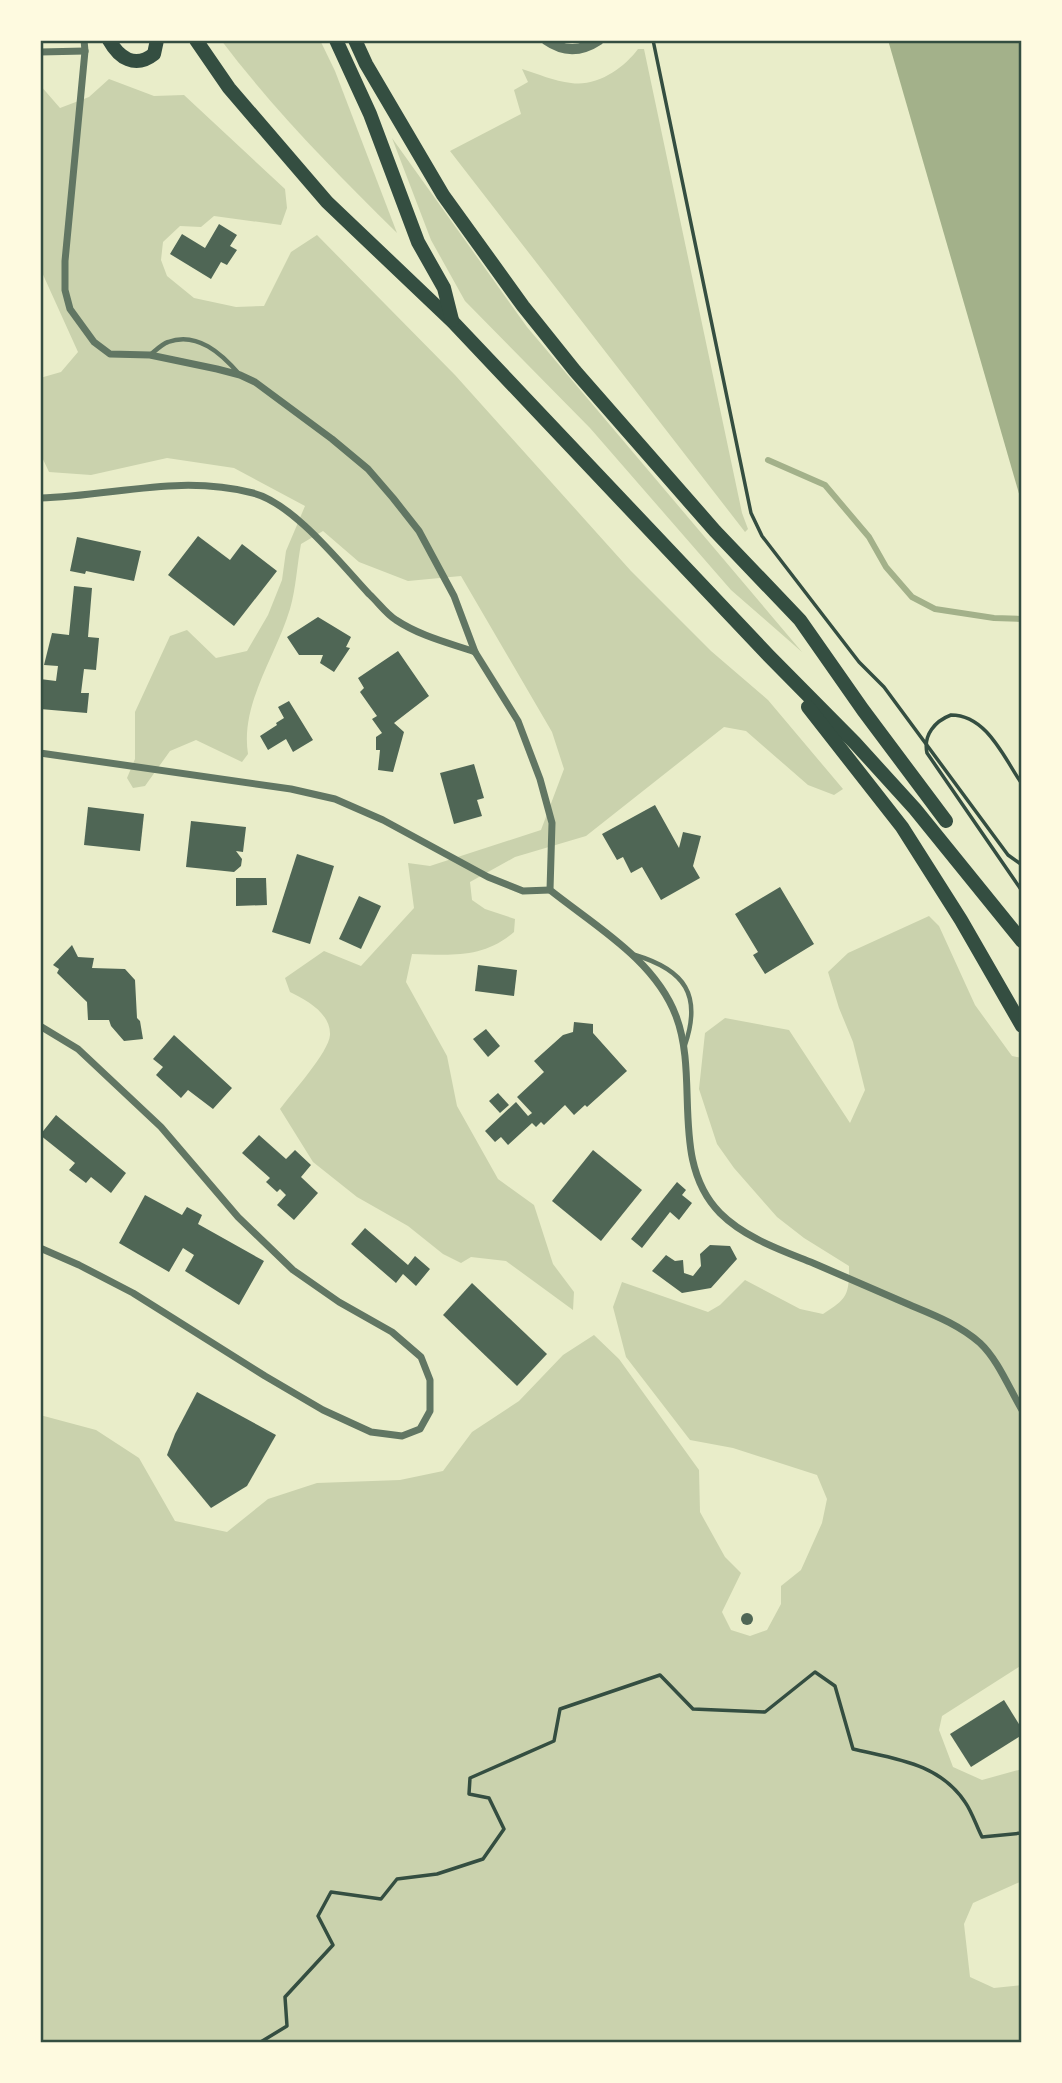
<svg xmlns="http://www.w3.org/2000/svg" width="1062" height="2083" viewBox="0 0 1062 2083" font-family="'Archivo Narrow',sans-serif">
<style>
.green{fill:#cad2ad}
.water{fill:#a3b18a}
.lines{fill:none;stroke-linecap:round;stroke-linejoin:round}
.stream{stroke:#a3b18a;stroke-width:6}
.building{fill:#4f6655}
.path{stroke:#344e41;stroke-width:3.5}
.service{stroke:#617663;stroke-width:4.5}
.minor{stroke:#617663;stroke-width:7}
.tertiary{stroke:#617663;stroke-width:10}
.trunk{stroke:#344e41;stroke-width:14}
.neatline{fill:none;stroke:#344e41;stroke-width:2.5}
</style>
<rect width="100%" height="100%" fill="#e9edc9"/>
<g class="green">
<path d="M221 40H320L335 71 397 233C335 172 274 110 221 40Z"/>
<path d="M638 49H644L742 513 748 529 745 532 450 151 521 114 514 90 528 82 522 69C538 74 554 81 571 83 597 87 624 68 638 49Z"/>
<path d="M109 79 154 96 184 95 285 189 287 208 281 225 214 216 201 227 180 226 163 242 161 260 167 276 194 298 236 307 264 306 291 252 317 235 455 375 631 571 711 651 768 700 843 789 834 795 808 785 746 731 724 727 586 836 515 857 470 882 472 900 485 909 515 919 514 932C483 959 450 955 412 954L406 982 447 1056 457 1106 498 1179 534 1205 553 1264 574 1292 573 1310 506 1261 471 1257 461 1263 443 1254 408 1226 357 1197 313 1162 280 1109C291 1094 329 1052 330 1035 331 1013 306 1000 290 992L285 978 324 951 361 966 414 908 408 863 430 866 541 830 564 769 552 732 461 576 408 581 359 562 323 531 301 544C297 565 296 588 290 609 276 656 240 704 248 754L242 762 196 740 170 751 145 786 133 788 127 778 135 759V712L170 636 187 630 216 658 247 651 268 615 282 580 286 551 305 506 234 468 167 458 91 475 49 472 40 453V378L61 372 78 352 40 268V85L60 108 89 97Z"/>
<polygon points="392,138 527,327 802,652 731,590 590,428 465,301 431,240"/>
<path d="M929 916 939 926 975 1005 1012 1056 1022 1058V1665L942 1716 939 1730 953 1767 982 1780 1022 1769V1881L973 1903 964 1924 970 1977 994 1988 1022 1985V2043H40V1415L96 1430 139 1458 175 1521 227 1532 268 1499 317 1483 400 1480 443 1471 472 1432 519 1401 563 1355 594 1335 619 1359 699 1470 700 1512 725 1557 741 1573 722 1612 731 1630 750 1636 767 1630 781 1604V1586L801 1570 822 1523 827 1499 817 1475 733 1448 690 1440 626 1357 613 1307 622 1282 708 1312 720 1305 745 1280 800 1309 823 1314C848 1298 849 1295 849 1266L804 1238 777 1217 734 1168 717 1144 699 1089 705 1033 725 1018 789 1030 850 1123 865 1090 853 1042 839 1008 828 972 848 953Z"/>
</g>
<polygon class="water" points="888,40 1022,40 1022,504"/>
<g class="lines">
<polyline class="stream" points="768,460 825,485 869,537 886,567 912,597 935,609 994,618 1022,619"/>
</g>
<g class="building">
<polygon points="219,224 237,235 230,246 237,250 227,265 221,262 211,279 170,254 182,234 205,248"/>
<polygon points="198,536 230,560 242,544 277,571 234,626 168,575"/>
<polygon points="77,537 141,551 134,581 86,571 85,574 70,571"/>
<polygon points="74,586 92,588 88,637 99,638 96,670 84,669 81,693 89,693 87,713 40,709 40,679 56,681 58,666 44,665 52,633 69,635"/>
<polygon points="318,617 351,637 346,647 350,648 334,672 320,663 323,655 299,655 287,637"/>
<polygon points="398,651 429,696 394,723 404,732 393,772 378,770 380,750 376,750 376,737 382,733 372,719 377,716 360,692 364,688 358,678"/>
<polygon points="289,701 313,740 293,752 286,739 268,750 260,736 277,725 276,723 284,718 278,707"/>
<polygon points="474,764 484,798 477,800 482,816 454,824 440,773"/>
<polygon points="655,805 679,848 683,832 701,836 693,866 700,878 661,900 642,867 631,873 623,857 617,860 602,834"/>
<polygon points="88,807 144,814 140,851 84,845"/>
<polygon points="191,821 246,827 243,852 236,851 242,859 241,866 234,872 186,867"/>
<polygon points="297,854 334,866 310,944 272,932"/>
<polygon points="236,878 266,878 267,905 236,906"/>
<polygon points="780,887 814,944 765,974 753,955 758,952 735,914"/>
<polygon points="359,896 381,906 361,949 339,939"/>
<polygon points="72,945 78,957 94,958 92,968 125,969 135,980 137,1018 140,1021 143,1039 124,1041 111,1026 109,1020 88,1020 87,1002 57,973 59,969 53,965"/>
<polygon points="478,965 517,970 514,996 475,991"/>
<polygon points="574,1022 593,1024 593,1033 627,1071 587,1107 585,1105 574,1115 565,1105 544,1125 541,1122 536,1127 532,1123 508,1145 501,1137 495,1142 485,1131 516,1102 528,1116 532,1113 517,1097 544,1072 534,1061 563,1035 573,1032"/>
<polygon points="486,1029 500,1046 488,1057 473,1039"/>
<polygon points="174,1035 232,1088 213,1109 188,1090 181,1098 156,1075 163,1067 153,1059"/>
<polygon points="498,1093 509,1105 500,1113 489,1101"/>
<polygon points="56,1115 126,1173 111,1193 91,1177 86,1183 69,1170 75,1163 40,1135"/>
<polygon points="259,1135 286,1159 295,1150 311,1165 301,1177 318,1193 294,1220 277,1205 286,1195 280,1189 277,1192 266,1182 270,1178 242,1153"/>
<polygon points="593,1150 642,1190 601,1241 552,1201"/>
<polygon points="677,1182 686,1190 682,1195 692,1203 679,1220 670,1212 642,1248 631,1239"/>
<polygon points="145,1195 182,1215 187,1207 202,1215 198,1224 264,1261 239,1305 185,1271 194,1255 183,1248 169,1272 119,1243"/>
<polygon points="365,1228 408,1265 415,1256 430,1269 416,1286 403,1274 396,1283 351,1244"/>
<polygon points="710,1245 730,1246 737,1259 711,1288 682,1293 652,1271 666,1255 675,1261 683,1260 684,1273 693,1276 701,1266 700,1254"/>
<polygon points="472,1283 547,1354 517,1386 443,1315"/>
<polygon points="197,1392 276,1435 247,1486 211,1508 167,1455 175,1434"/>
<circle cx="747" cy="1619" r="6"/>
<polygon points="1004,1700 1022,1729 1022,1735 971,1767 950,1734"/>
</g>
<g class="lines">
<g class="path">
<polyline points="653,40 751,513 762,536 859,662 884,687 1008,855 1022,865"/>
<path d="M1022 784C1004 758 987 715 951 715 935 721 923 735 927 753L1022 891"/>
<path d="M259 2043 287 2026 285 1997 333 1945 318 1916 331 1892 381 1899 397 1879 437 1874 483 1859 504 1829 489 1798 469 1794 470 1778 554 1741 560 1709 660 1675 693 1709 765 1712 815 1672 835 1686 853 1749C895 1759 939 1763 965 1802 972 1812 976 1825 982 1837L1022 1833"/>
</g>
<g class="service">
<path d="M150 355C155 351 162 344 168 342 197 331 222 354 239 374"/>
<path d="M635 955C685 970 702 995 685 1045"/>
</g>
<g class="minor">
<path d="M84 40 85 51 65 261V290L70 309 94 342 110 354 150 355 217 369 240 375 255 382 332 439 368 469 393 498 419 531 454 596 475 652 518 721 540 779 552 823 550 890C595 926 655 960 676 1016 700 1079 669 1161 720 1213 745 1238 781 1250 813 1263 845 1277 878 1291 910 1305 934 1315 960 1325 980 1343 998 1360 1009 1388 1022 1410"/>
<polyline points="40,52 85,51"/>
<path d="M40 498C115 496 178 474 253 493 293 503 341 564 369 594 378 602 386 614 396 620 420 636 449 643 475 652"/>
<polyline points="40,753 291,789 335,799 383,820 488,877 523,891 550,890"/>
<polyline points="40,1026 78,1049 161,1127 238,1217 293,1270 339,1302 392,1332 421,1357 430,1380 430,1411 420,1429 402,1436 371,1432 323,1410 265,1376 133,1293 79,1265 40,1248"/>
</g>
<path class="tertiary" d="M546 40C563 52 581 52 599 40"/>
<g class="trunk">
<path d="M109 40C119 58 135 69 154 54L157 40"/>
<polyline points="196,40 229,88 327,202 453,322 769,656 855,743 915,809 1022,941"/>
<polyline points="336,40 370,114 418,242 444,288 452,320"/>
<polyline points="355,40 366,64 443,195 523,306 575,371 715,531 800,620 863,710 946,821"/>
<polyline points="808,707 902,827 961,920 1022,1026"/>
</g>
</g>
<rect width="1062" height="2083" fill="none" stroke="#fefae0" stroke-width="84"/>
<rect x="42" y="42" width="978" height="1999" class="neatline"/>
</svg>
